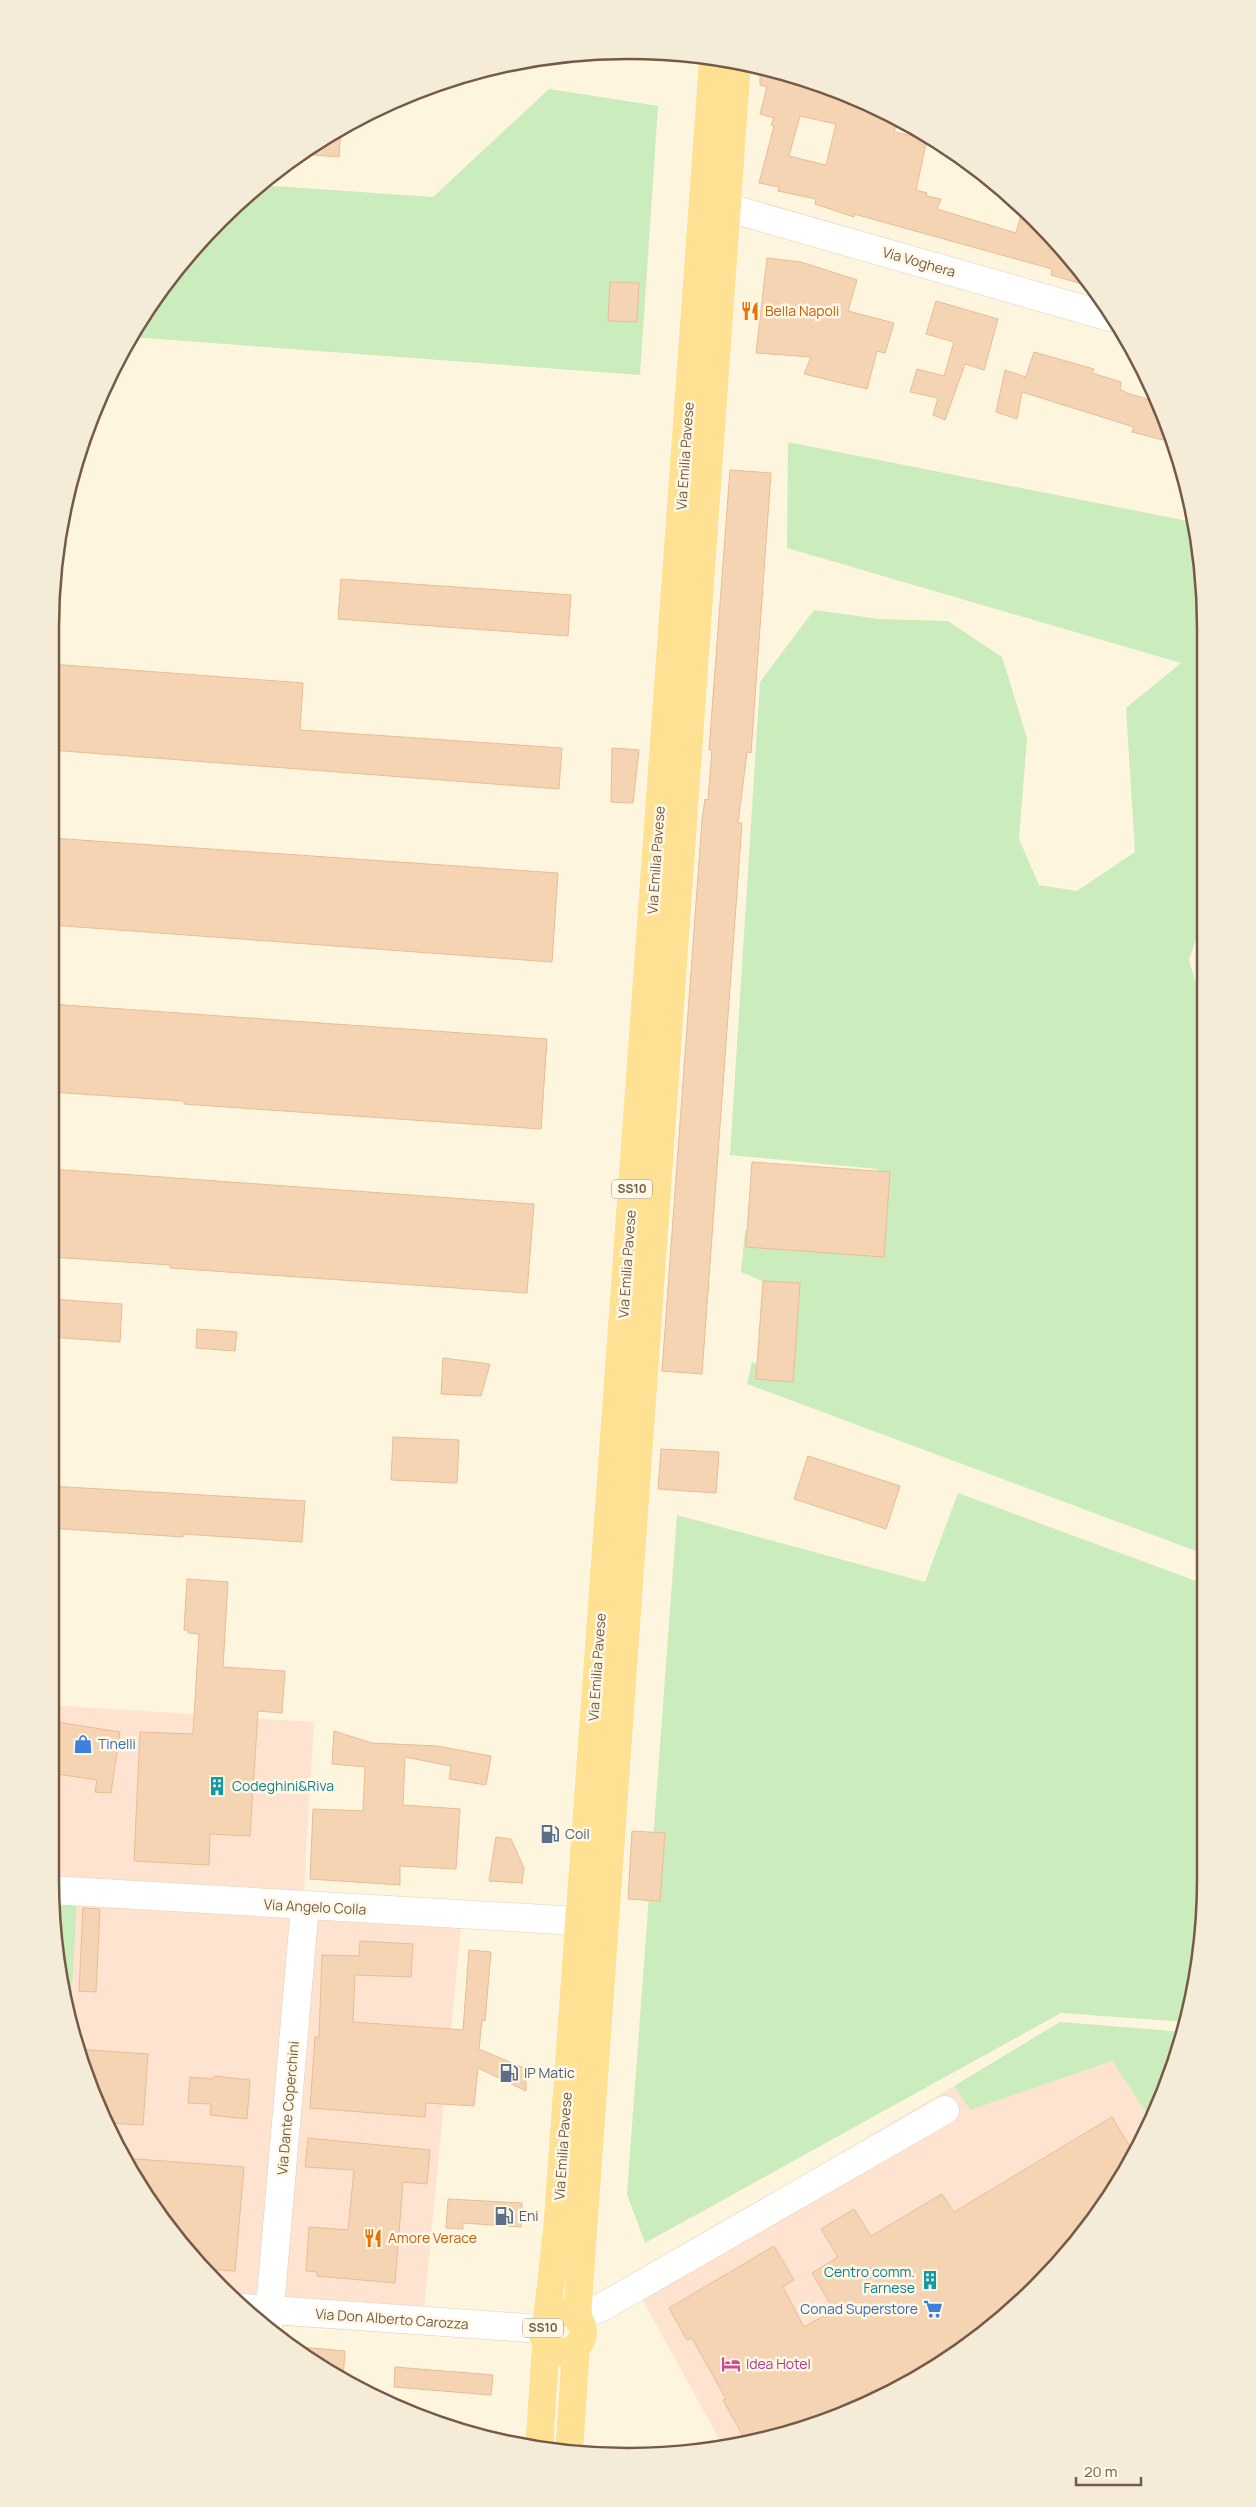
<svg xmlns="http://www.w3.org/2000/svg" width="1256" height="2507" viewBox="0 0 1256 2507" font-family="Manrope,sans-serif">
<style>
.commercial{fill:#ffe3d1}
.green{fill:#cbecbc}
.building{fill:#f5d4b4;stroke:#e9bc93;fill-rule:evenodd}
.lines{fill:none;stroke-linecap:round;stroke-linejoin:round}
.minor-casing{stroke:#e2d1ba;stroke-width:29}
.major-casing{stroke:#fff;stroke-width:29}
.minor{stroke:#fff;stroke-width:28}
.major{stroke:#ffe194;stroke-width:28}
.labels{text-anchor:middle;stroke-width:5;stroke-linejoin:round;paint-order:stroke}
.shield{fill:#fff8e6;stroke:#9e8a75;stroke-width:1}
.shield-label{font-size:12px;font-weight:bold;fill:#755b45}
.street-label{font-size:14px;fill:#755b45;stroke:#fff8e6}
.food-label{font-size:14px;fill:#c56008;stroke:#fff8e6;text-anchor:start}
.shop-label{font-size:14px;fill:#366cbe;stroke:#fff8e6;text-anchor:start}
.culture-label{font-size:14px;fill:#0d838f;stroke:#fff8e6;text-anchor:start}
.service-label{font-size:14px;fill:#4e5e75;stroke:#fff8e6;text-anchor:start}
.hotel-label{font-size:14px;fill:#b23c85;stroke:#fff8e6;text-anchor:start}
.rim{fill:none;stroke:#755b45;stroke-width:2.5}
</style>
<rect width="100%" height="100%" fill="#fef5de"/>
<g class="commercial">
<polygon points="50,1705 314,1722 303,1907 462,1917 423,2319 236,2302 170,2231 127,2168 81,2065 66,2011 71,2010 77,1899 50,1879"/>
<polygon points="1112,2061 1152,2121 1147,2134 1108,2200 1037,2288 949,2359 883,2398 778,2437 724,2448 630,2277 954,2086 970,2109"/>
</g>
<g class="green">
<polygon points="549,89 658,106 640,375 131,337 169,276 247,194 259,185 433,197"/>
<polygon points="788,442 1193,522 1201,553 1202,921 1189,960 1202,1005 1204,1554 747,1384 752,1362 785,1372 781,1289 741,1272 745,1230 877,1234 877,1169 730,1155 760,682 814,610 879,619 948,621 1002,657 1027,738 1019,839 1039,885 1077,891 1135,852 1126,708 1181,663 787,548"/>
<polygon points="958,1493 1204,1584 1205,1917 1187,2022 1061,2013 645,2243 627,2194 677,1515 925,1582"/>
<polygon points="52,1898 77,1899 71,2011 66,2011 61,1991"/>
<polygon points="1060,2022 1185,2032 1152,2121 1112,2061 970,2110 954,2086"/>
</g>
<g class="building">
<path d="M760 67 777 70 883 109 898 119 894 132 927 139 916 190 927 193 926 196 941 199 937 209 1016 233 1022 211 1087 276 1093 287 1051 275 1052 269 854 214V217L815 204 816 199 778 191 779 187 759 183 774 126 771 125 774 118 760 114 767 87 760 85ZM800 116 836 124 826 165 789 156Z"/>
<polygon points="341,127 339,157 302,154 339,128"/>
<polygon points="767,258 801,262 857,280 848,311 894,323 885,353 877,351 867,389 804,374 811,357 756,353"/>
<polygon points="610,282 639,283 637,322 608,321"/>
<polygon points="936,301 998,319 984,370 965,364 945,420 933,415 938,398 910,392 917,369 944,376 954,342 926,334"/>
<polygon points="1034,352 1094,369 1092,373 1121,382 1120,389 1127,393 1160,403 1171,442 1132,432 1134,427 1022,392 1017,419 996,412 1005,370 1026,377 1025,379"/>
<polygon points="730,470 771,473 751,753 747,752 738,823 742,823 702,1374 662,1371 702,820 705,799 708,800 712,750 709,750"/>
<polygon points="341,579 571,595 568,636 338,619"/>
<polygon points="51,664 303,683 300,730 562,748 559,789 51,750"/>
<polygon points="612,748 639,750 633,803 611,802"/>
<polygon points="51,838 558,873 552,962 51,925"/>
<polygon points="51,1004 547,1039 541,1129 184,1104 184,1101 51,1092"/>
<polygon points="752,1162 890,1172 884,1257 746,1247"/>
<polygon points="51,1169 534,1204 527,1293 170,1268 170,1265 51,1257"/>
<polygon points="763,1281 800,1283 793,1382 756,1379"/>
<polygon points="51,1299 122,1304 120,1342 51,1337"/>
<polygon points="197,1329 237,1332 235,1351 196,1348"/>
<polygon points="443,1358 490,1364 481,1396 441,1394"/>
<polygon points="393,1437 459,1440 457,1483 391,1480"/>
<polygon points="661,1449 719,1452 716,1493 658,1489"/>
<polygon points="808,1456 900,1486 886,1529 794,1499"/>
<polygon points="50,1486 305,1501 302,1542 183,1534 183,1537 50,1528"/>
<polygon points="187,1579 228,1582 223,1667 285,1671 282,1713 258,1711 250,1836 210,1834 209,1865 134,1861 140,1732 193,1734 199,1634 188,1633 188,1630 184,1630"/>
<polygon points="50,1721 120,1732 111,1793 95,1792 97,1780 50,1773"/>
<polygon points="334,1731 372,1743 437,1746 491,1756 486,1785 449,1779 451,1766 405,1757 403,1805 460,1809 456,1869 400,1866 400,1885 310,1879 313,1809 363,1811 365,1767 332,1764"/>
<polygon points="632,1831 665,1833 660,1901 628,1899"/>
<polygon points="496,1837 511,1839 524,1868 522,1883 489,1881"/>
<polygon points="83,1908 100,1909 96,1992 79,1991"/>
<polygon points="360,1941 413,1944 411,1977 355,1975 353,2022 463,2030 469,1950 491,1952 485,2021 482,2020 479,2049 526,2069 526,2091 478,2068 474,2106 426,2103 425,2117 310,2108 315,2037 319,2037 322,1955 359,1956"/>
<polygon points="76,2049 148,2054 143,2125 107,2123 81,2065"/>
<polygon points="214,2076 250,2080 247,2119 210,2115 211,2104 188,2103 190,2077 213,2079"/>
<polygon points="1112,2117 1135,2155 1108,2200 1037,2288 949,2359 883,2398 778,2437 747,2443 723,2400 726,2399 692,2338 687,2340 669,2308 774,2246 794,2280 783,2287 804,2327 834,2310 812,2273 838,2257 821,2229 854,2209 871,2236 942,2194 954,2212"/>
<polygon points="308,2138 430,2150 427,2184 403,2182 395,2283 317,2276 317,2272 306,2271 309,2227 348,2230 354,2170 305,2167"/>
<polygon points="123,2158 244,2167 235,2271 205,2269 170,2231"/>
<polygon points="448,2199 522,2203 521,2227 463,2223 463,2229 446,2228"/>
<polygon points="289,2346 345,2351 343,2379 307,2360"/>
<polygon points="395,2367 493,2375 491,2395 394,2387"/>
</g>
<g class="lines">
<g class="minor-casing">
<g id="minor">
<polyline points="729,208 1110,317"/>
<polyline points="51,1890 578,1921"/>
<polyline points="242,2308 542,2329"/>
<polyline points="577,2318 604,2306 945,2110"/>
<polyline points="268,2330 305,1906"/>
</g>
</g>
<g class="major-casing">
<g id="major">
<circle cx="563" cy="2332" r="20"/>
<polyline points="547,2318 557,2229 713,59"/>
<polyline points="577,2318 737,63"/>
<polyline points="539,2449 546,2344"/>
<polyline points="569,2453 576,2347"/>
</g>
</g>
<use href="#minor" class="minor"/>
<use href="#major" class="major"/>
</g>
<defs>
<g id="restaurant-bare" transform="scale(1.5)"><path d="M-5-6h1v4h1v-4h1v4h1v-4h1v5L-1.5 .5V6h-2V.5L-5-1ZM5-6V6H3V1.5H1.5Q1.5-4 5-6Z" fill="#e8710a" stroke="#fff8e6" stroke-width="2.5" paint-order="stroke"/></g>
<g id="shop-bare" transform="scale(1.5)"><path d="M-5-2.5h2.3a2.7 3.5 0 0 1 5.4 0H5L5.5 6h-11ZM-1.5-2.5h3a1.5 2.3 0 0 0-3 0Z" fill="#3f7fe0" stroke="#fff8e6" stroke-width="2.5" paint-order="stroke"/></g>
<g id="building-bare" transform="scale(1.5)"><path d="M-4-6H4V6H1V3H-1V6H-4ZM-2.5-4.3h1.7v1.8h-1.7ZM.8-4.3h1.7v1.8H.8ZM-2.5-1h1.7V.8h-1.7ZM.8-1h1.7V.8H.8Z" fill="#0f9aa8" stroke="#fff8e6" stroke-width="2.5" paint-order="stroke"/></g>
<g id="fuel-bare" transform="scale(1.5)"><path d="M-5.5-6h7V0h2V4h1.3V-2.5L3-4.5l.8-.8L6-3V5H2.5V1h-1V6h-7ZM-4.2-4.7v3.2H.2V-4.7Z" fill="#5c6f8a" stroke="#fff8e6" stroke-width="2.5" paint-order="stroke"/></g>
<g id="supermarket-bare" transform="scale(1.5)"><path d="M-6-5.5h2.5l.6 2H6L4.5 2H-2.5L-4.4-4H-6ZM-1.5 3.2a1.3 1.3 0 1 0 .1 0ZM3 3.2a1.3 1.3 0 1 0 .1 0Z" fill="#3f7fe0" stroke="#fff8e6" stroke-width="2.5" paint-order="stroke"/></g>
<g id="hotel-bare" transform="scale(1.5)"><path d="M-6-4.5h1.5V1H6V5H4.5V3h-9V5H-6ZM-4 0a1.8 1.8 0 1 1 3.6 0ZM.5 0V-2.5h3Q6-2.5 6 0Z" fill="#d1479c" stroke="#fff8e6" stroke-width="2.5" paint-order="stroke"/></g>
</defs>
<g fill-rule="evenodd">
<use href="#restaurant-bare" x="750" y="311"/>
<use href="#shop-bare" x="83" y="1744"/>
<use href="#building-bare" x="217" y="1786"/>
<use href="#fuel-bare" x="550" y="1834"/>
<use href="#fuel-bare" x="509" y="2073"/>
<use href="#fuel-bare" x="504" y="2216"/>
<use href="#restaurant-bare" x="373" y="2238"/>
<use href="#building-bare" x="930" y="2280"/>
<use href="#supermarket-bare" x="933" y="2309"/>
<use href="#hotel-bare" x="731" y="2364"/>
</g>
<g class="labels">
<g class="shield">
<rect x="612" y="1179.5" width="40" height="19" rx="4"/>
<rect x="523" y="2318.5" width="40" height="19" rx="4"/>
</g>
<g class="shield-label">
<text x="632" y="1193">SS10</text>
<text x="543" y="2332">SS10</text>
</g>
<g class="street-label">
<text transform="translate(919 262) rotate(16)" y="5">Via Voghera</text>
<text transform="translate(685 456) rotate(-86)" y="5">Via Emilia Pavese</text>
<text transform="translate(656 860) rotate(-86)" y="5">Via Emilia Pavese</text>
<text transform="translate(627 1264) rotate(-86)" y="5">Via Emilia Pavese</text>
<text transform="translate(597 1667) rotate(-86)" y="5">Via Emilia Pavese</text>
<text transform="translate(315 1907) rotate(3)" y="5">Via Angelo Colla</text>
<text transform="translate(288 2108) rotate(-85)" y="5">Via Dante Coperchini</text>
<text transform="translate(563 2146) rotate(-86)" y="5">Via Emilia Pavese</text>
<text transform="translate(392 2319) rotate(4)" y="5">Via Don Alberto Carozza</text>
</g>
<g class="food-label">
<text x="765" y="316">Bella Napoli</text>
<text x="388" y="2243">Amore Verace</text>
</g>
<g class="shop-label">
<text x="98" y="1749">Tinelli</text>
<text x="918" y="2314" text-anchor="end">Conad Superstore</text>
</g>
<g class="culture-label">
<text x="232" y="1791">Codeghini&amp;Riva</text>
<text x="915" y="2277" text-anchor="end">Centro comm.<tspan x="915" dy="16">Farnese</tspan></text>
</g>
<g class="service-label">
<text x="565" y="1839">Coil</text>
<text x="524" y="2078">IP Matic</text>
<text x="519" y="2221">Eni</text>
</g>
<g class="hotel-label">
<text x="746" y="2369">Idea Hotel</text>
</g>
</g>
<path d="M0 0H1256V2507H0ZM628 59H628A569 569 0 0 1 1197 628V1879A569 569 0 0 1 628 2448H628A569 569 0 0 1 59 1879V628A569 569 0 0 1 628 59Z" fill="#f4ebd9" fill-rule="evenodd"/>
<path class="rim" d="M628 59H628A569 569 0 0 1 1197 628V1879A569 569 0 0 1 628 2448H628A569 569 0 0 1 59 1879V628A569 569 0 0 1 628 59Z"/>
<path d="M1076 2477v8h65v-8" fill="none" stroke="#755b45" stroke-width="2.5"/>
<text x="1084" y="2477" font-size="15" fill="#755b45" stroke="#fff8e6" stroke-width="4" paint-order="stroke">20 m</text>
</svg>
